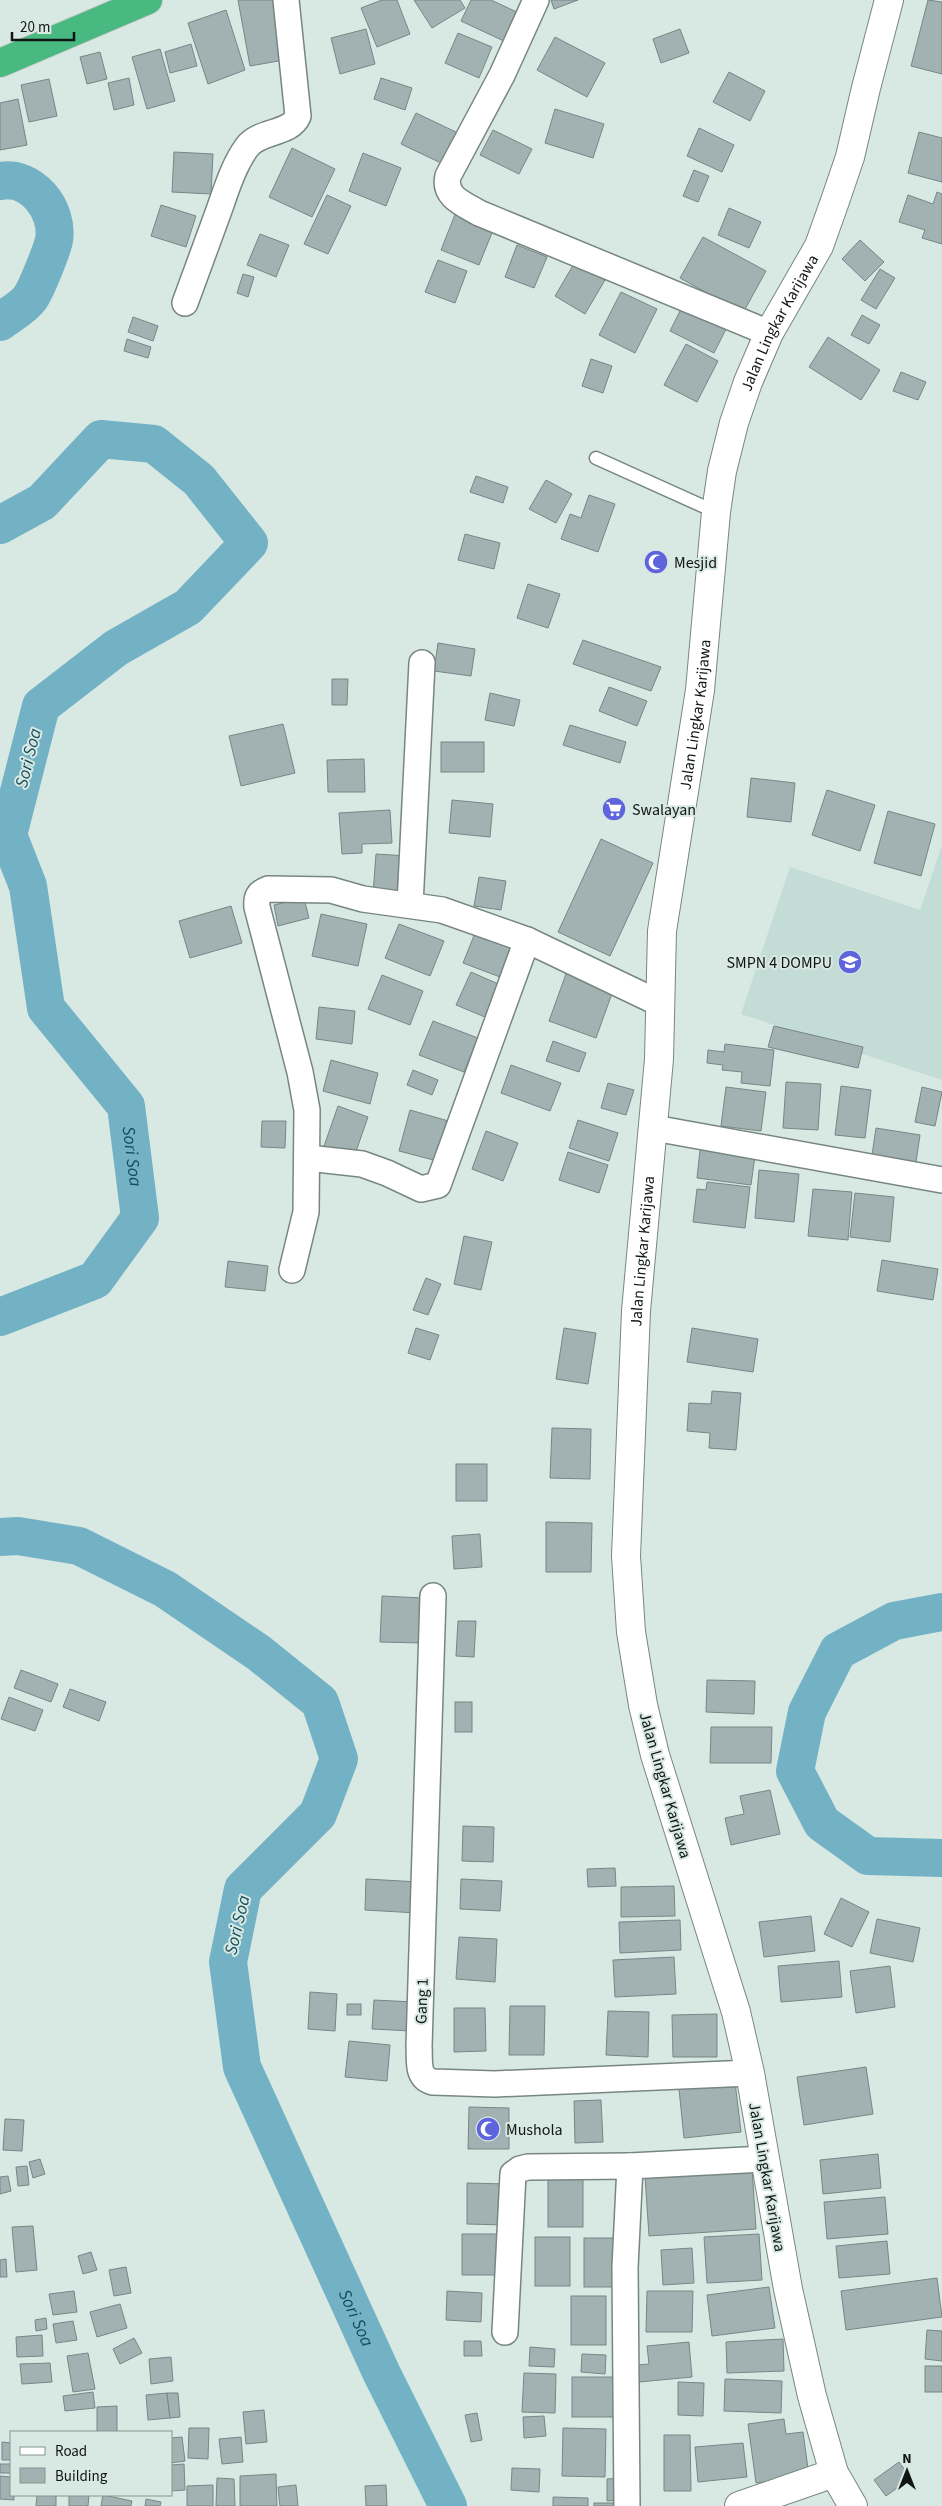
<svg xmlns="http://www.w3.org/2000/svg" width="942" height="2506" viewBox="0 0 942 2506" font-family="'Source Sans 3',sans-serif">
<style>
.built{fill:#c4dcd6}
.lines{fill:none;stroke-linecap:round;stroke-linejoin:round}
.river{stroke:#72b2c4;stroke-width:38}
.building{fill:#a2b2b2;stroke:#778686}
.lane-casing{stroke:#788682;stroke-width:15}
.street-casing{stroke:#788682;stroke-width:28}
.secondary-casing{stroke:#788682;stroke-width:30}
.highway-casing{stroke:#c6c7c7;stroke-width:30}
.lane{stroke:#fff;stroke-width:12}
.street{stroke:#fff;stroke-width:25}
.secondary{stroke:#fff;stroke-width:28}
.highway{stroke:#48b980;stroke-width:28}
.labels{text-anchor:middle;stroke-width:4;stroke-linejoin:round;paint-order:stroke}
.street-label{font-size:16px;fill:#101614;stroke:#d8e8e3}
.poi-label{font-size:16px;fill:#101614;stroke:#d8e8e3;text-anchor:start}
.water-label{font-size:18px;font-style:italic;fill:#174e5c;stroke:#d8e8e3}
</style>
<rect width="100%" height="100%" fill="#d8e8e3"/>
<polygon class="built" points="942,845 942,1080 741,1014 790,867 920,910"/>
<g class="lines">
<g class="river">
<path d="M0 181C31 175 59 209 54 240 52 250 36 290 30 298 24 307 9 315 0 322"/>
<path id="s1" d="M0 525 42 502 101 439 154 444 199 480 249 543 188 607 116 648 41 706 8 835 28 886 46 1008 126 1106 140 1218 95 1280 0 1317"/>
<path id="s2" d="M0 1537 18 1536 79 1546 165 1589 259 1653 320 1702 339 1759 318 1814 243 1889 228 1962 242 2067 381 2372 448 2506"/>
<polyline points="942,1612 894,1621 838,1651 807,1712 795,1771 822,1823 868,1856 942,1858"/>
</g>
</g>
<g class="building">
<polygon points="238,0 273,0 284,60 250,66"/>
<polygon points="382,0 397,0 410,34 377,47 361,8"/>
<polygon points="414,0 460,0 465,8 432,28"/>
<polygon points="471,0 491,0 521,14 508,43 461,21"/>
<polygon points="551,0 578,0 554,9"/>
<polygon points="928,0 942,2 942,74 911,66"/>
<polygon points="226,10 245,70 208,84 188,23"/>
<polygon points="366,29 375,64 340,74 331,38"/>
<polygon points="680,29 689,53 661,63 653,39"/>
<polygon points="458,33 492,47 479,78 445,63"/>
<polygon points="555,37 605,63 587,97 537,70"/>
<polygon points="191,44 197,66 170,73 165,52"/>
<polygon points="160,49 175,101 147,109 132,57"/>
<polygon points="100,52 107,79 87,84 80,57"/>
<polygon points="729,72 765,91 750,121 713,102"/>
<polygon points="129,78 134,105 114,110 108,83"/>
<polygon points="381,78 412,88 405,110 374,99"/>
<polygon points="49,79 57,116 29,122 21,85"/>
<polygon points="18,99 27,145 0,150 0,103"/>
<polygon points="555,109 604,124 593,158 545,143"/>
<polygon points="416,113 458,133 443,164 401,144"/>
<polygon points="699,128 734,145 722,172 687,156"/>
<polygon points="493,130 532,149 519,174 480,155"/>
<polygon points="919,132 942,138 942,182 908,173"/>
<polygon points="292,148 335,169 312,217 269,197"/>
<polygon points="174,152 213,154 211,194 172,192"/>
<polygon points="363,153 401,168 386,206 349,191"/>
<polygon points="694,170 709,176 698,202 683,196"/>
<polygon points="937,192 942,194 942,244 922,238 925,230 899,222 908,195 933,204"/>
<polygon points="327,195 351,206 328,254 304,244"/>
<polygon points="161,205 196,216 186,247 151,236"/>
<polygon points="729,208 761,222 749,248 718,235"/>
<polygon points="456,212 494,228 479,265 441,250"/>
<polygon points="260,234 289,245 276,277 247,265"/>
<polygon points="703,237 766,271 743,313 680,278"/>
<polygon points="860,240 884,262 865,281 842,259"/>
<polygon points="517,245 547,257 534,288 505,277"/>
<polygon points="438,260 467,271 455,303 425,292"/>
<polygon points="575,262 605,280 585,314 555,296"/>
<polygon points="880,269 895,278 876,309 861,300"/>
<polygon points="243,274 254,277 248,297 237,293"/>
<polygon points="621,292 657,309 635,353 599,335"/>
<polygon points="684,303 728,325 714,353 670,331"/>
<polygon points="862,315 880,325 869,344 851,335"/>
<polygon points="133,317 158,326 153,341 128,332"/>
<polygon points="828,337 880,370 861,400 809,367"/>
<polygon points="127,339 151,347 148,358 124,351"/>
<polygon points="686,344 718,361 697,402 664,385"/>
<polygon points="591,359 612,366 603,393 582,386"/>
<polygon points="901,372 926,382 918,400 893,391"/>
<polygon points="476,476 508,487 503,503 470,492"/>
<polygon points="546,480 572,494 556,523 529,509"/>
<polygon points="589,495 615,504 598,552 561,539 570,514 581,518"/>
<polygon points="465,534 500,543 494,569 458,560"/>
<polygon points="528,584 560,594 548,628 517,618"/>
<polygon points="583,640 661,667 651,691 573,664"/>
<polygon points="438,643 475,649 471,676 434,671"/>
<polygon points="332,679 348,679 347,705 332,705"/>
<polygon points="609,687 647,701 637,726 599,711"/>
<polygon points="490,693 520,700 514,726 485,720"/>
<polygon points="283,724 295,773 241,786 229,736"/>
<polygon points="570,725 626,742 620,763 563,745"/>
<rect x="441" y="742" width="43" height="30"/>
<polygon points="364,759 365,792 328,792 327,760"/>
<polygon points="751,778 795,783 791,822 747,817"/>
<polygon points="827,790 875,805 860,851 812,835"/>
<polygon points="452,800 493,804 490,837 449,833"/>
<polygon points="390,810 392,843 362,844 362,853 342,854 339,813"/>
<polygon points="888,811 935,824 921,876 874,863"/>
<polygon points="601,839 653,863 610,956 558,932"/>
<polygon points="376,854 408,856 404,896 373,894"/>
<polygon points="479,877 506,881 501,910 474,906"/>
<polygon points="304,898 309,918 278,926 274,905"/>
<polygon points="231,906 242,943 190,958 179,921"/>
<polygon points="321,914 367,924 358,966 312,956"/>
<polygon points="399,924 444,941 430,976 385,958"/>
<polygon points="477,928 522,946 508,980 463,963"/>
<polygon points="567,971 614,988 596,1038 549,1021"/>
<polygon points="471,972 505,987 492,1020 456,1005"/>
<polygon points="382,975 423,991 410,1025 368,1009"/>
<polygon points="319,1007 355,1011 352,1044 316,1039"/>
<polygon points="433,1021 478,1038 464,1072 419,1055"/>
<polygon points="774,1026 863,1047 858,1068 768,1047"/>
<polygon points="553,1041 586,1053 579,1072 546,1061"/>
<polygon points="725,1044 774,1050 770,1086 741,1083 742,1072 722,1070 723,1065 707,1063 708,1050 724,1052"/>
<polygon points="331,1060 378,1073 370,1104 323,1091"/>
<polygon points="511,1065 561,1083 550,1111 501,1093"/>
<polygon points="413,1070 438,1080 432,1095 407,1085"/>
<polygon points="786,1082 821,1084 818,1130 783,1128"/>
<polygon points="608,1083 634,1090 626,1115 601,1108"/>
<polygon points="841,1086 871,1090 865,1138 835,1135"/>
<polygon points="726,1087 766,1092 761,1131 721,1126"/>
<polygon points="922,1087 942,1092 935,1126 915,1122"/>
<polygon points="338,1106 368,1117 353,1160 323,1149"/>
<polygon points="410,1110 452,1122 441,1162 399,1151"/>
<polygon points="578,1120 618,1133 609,1161 569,1148"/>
<polygon points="262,1121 286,1121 285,1148 261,1147"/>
<polygon points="876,1128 920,1135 916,1162 872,1155"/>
<polygon points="486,1131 518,1143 503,1181 472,1169"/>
<polygon points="701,1141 756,1148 751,1185 697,1178"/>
<polygon points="568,1152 608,1165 599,1193 559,1180"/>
<polygon points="759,1170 799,1174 794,1222 755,1218"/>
<polygon points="707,1182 750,1187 745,1228 693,1222 697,1189 706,1190"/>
<polygon points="813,1189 852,1192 848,1240 808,1236"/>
<polygon points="855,1193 894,1197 890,1242 850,1237"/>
<polygon points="464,1236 492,1242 481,1290 454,1284"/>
<polygon points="882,1260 938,1269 933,1300 877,1291"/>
<polygon points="228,1261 268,1266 265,1291 225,1287"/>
<polygon points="426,1278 441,1284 428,1315 413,1310"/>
<polygon points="416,1328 439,1335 430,1360 408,1353"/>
<polygon points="564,1328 596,1333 588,1384 556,1379"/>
<polygon points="692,1328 758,1339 753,1372 687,1362"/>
<polygon points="712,1391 741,1393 736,1450 709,1448 710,1433 687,1431 689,1403 711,1404"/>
<polygon points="552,1428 591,1429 590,1479 550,1478"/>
<rect x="456" y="1464" width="31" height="37"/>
<polygon points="546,1522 592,1523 591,1572 546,1572"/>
<polygon points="480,1534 482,1567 454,1569 452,1536"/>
<polygon points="382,1596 423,1598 421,1643 380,1642"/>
<polygon points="458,1621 476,1621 474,1657 456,1656"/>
<polygon points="21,1670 58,1684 51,1702 14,1688"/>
<polygon points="707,1680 755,1681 754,1714 706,1712"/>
<polygon points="70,1689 106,1702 99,1721 63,1707"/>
<polygon points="9,1697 43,1710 35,1731 1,1719"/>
<rect x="455" y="1702" width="17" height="30"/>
<polygon points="711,1727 772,1727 771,1763 710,1763"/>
<polygon points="770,1790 780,1834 731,1845 725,1818 744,1814 740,1796"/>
<polygon points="463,1826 494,1827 493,1862 462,1861"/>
<polygon points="615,1868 616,1886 588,1887 587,1869"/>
<polygon points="366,1879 419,1882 417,1913 365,1910"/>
<polygon points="461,1879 502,1881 500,1911 460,1909"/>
<polygon points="674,1886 675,1916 621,1917 621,1887"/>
<polygon points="841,1898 869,1912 852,1947 824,1934"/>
<polygon points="811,1916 815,1951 764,1957 759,1922"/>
<polygon points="877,1919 920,1928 913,1962 870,1953"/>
<polygon points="680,1920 681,1950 620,1953 619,1922"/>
<polygon points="459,1937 497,1939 495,1982 456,1979"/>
<polygon points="674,1957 676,1994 615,1997 613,1960"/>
<polygon points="839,1961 842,1997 781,2002 778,1966"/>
<polygon points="890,1966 895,2007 856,2013 850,1971"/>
<polygon points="310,1992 337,1994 335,2031 308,2029"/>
<polygon points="374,2000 414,2002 412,2031 372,2029"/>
<rect x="347" y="2004" width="14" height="11"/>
<polygon points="510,2006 545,2006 544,2055 509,2055"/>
<polygon points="454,2008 485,2008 486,2051 454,2052"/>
<polygon points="608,2011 649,2012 648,2057 606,2055"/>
<polygon points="717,2014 717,2057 673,2057 672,2015"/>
<polygon points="349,2041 390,2045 387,2081 345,2077"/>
<polygon points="866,2067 873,2114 804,2125 797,2077"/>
<polygon points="735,2082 741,2132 684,2138 679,2089"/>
<polygon points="601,2100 603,2142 575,2143 574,2101"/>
<polygon points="469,2107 509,2108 509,2149 468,2149"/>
<polygon points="5,2119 24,2120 22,2151 3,2150"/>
<polygon points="878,2154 881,2188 823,2194 820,2160"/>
<polygon points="40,2159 45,2174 33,2178 29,2162"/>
<polygon points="27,2166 29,2185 18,2186 16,2167"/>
<polygon points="752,2168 756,2229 649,2236 645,2176"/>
<polygon points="8,2176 11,2191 0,2194 0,2177"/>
<rect x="548" y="2179" width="35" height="48"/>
<polygon points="467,2183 507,2184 506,2225 467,2224"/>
<polygon points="885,2197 888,2234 827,2239 824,2202"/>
<polygon points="33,2226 37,2270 16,2272 12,2227"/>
<polygon points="462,2234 503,2234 502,2275 462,2275"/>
<polygon points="759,2234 762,2280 707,2283 704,2237"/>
<rect x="535" y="2237" width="35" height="49"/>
<rect x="584" y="2238" width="35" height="49"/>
<polygon points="887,2241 890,2274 839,2278 836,2246"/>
<polygon points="692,2248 694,2283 663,2285 661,2250"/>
<polygon points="91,2252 97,2270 83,2274 78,2256"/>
<polygon points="6,2259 7,2277 0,2277 0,2260"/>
<polygon points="126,2267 131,2293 114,2296 109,2270"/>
<polygon points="937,2278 942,2317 846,2330 841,2291"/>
<polygon points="769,2287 775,2328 712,2336 707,2295"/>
<polygon points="74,2291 77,2312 53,2315 49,2294"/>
<polygon points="447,2291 482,2293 481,2322 446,2320"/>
<polygon points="647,2291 693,2291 692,2332 646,2332"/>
<rect x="571" y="2296" width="35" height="49"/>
<polygon points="120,2304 127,2328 97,2337 90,2312"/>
<polygon points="46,2318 47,2329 36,2331 35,2320"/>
<polygon points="73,2321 77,2340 56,2343 53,2324"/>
<polygon points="927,2330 942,2331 942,2361 925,2359"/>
<polygon points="42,2335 43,2356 17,2357 16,2337"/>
<polygon points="134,2338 142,2353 120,2364 113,2349"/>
<polygon points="783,2339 784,2371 727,2373 726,2342"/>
<polygon points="464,2341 481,2341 482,2356 464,2356"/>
<polygon points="689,2342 692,2377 639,2382 638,2365 649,2364 647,2346"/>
<polygon points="530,2347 555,2349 554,2367 529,2366"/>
<polygon points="88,2353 95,2389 73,2392 67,2356"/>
<polygon points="582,2354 606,2355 605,2374 581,2372"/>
<polygon points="171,2357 173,2381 151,2384 149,2359"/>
<polygon points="50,2363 52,2382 22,2384 20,2364"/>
<rect x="925" y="2366" width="17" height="26"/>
<polygon points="524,2373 556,2374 555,2413 522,2412"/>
<rect x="572" y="2377" width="42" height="40"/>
<polygon points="725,2379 782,2381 781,2413 724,2411"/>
<polygon points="678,2382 704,2383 703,2416 678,2415"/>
<polygon points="93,2392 95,2408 65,2411 63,2396"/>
<polygon points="167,2393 170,2418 148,2420 146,2395"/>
<polygon points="167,2393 178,2393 180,2417 170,2418"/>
<polygon points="117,2406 117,2432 97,2432 97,2407"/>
<polygon points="264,2410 267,2442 246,2444 243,2412"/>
<polygon points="477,2413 482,2440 471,2442 465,2415"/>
<polygon points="544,2416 546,2436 524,2438 523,2417"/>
<polygon points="784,2419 786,2434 803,2432 809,2476 756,2483 748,2424"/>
<polygon points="189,2428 209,2428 208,2459 188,2458"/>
<polygon points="563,2428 606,2429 605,2477 562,2476"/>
<polygon points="664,2435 690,2435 691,2491 664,2491"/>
<polygon points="182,2437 185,2461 171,2463 171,2438"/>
<polygon points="241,2437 243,2462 222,2464 219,2439"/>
<polygon points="2,2442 11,2443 11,2460 2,2460"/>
<polygon points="743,2443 747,2477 698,2482 695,2447"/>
<polygon points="899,2462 911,2478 886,2496 874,2480"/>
<rect x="0" y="2464" width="11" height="9"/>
<polygon points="184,2464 185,2490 171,2491 171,2465"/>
<polygon points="512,2468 540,2469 539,2492 511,2490"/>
<polygon points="276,2474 277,2506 240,2506 240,2476"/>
<polygon points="0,2476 11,2477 11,2495 14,2495 14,2500 0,2499"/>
<polygon points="217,2478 234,2479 235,2506 216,2506"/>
<polygon points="623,2478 623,2500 607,2501 607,2479"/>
<polygon points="213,2485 213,2506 187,2506 187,2486"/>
<polygon points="296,2485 298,2506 280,2506 278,2487"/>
<polygon points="386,2485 387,2506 366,2506 365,2486"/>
<polygon points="37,2495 56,2495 56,2506 36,2506"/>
<polygon points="69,2495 89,2495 88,2506 69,2506"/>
<polygon points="103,2495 132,2501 131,2506 101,2506"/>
<polygon points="553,2497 588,2498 588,2506 553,2506"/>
<polygon points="146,2499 161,2502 160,2506 145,2506"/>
<rect x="594" y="2503" width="26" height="3"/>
</g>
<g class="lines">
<g class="lane-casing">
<polyline id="lane" points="596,458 716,512"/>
</g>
<g class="street-casing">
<g id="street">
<path d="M536 0 502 75 448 176C443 197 464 204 479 213L769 333"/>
<path d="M185 303C196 273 207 243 218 213 226 191 233 166 247 147 259 130 290 135 298 116L286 0"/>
<polyline points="410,905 422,663"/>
<polyline points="654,1128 942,1180"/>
<polyline points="308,1158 362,1164 387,1173 421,1189 438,1185 527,940"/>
<path d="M292 1270 306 1212 307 1110 300 1072 257 907C256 897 258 893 268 889L331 890 363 899 442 910 527 940 661 1004"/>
<path d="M433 1596 419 2046C420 2060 416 2078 433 2082L495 2084 750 2073"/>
<polyline points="505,2332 513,2174 520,2169 528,2167 630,2166"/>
<polyline points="627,2506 625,2267 630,2166 765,2159"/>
</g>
</g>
<g class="secondary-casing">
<g id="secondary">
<polyline points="739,2506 834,2473"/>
<path id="s3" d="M853 2506 834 2473 812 2396 788 2289 750 2073 736 2012 655 1755 643 1705 631 1632 626 1556 636 1311 659 1059 662 931 700 690 716 512 722 471 734 423 748 382 769 333 819 246 835 201 850 157 866 88 889 0"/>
</g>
</g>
<g class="highway-casing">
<polyline id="highway" points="0,63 148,0"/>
</g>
<use href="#lane" class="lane"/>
<use href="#street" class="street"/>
<use href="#secondary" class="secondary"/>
<use href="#highway" class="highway"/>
</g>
<defs>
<g id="mosque-disc" transform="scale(1.25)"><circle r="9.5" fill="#5d64dc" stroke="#d8e8e3"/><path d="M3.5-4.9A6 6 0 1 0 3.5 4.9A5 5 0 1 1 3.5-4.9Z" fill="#fff"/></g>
<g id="supermarket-disc" transform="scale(1.25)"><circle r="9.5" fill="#5d64dc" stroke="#d8e8e3"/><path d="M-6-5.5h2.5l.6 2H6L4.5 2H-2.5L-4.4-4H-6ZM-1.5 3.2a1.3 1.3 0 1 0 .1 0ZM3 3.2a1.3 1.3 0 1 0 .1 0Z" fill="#fff"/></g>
<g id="school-disc" transform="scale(1.25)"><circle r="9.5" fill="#5d64dc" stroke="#d8e8e3"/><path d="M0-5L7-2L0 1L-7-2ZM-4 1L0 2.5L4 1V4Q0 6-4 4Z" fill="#fff"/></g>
</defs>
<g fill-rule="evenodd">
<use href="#mosque-disc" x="656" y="562"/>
<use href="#supermarket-disc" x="614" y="809"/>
<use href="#school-disc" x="850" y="962"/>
<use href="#mosque-disc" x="488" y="2129"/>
</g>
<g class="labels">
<g class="street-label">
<text dy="6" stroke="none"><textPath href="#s3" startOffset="2231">Jalan Lingkar Karijawa</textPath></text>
<text dy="6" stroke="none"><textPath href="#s3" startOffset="1826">Jalan Lingkar Karijawa</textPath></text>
<text dy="6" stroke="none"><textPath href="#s3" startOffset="1286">Jalan Lingkar Karijawa</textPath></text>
<text transform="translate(666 1785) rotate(74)" y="6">Jalan Lingkar Karijawa</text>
<text transform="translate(421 2001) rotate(-88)" y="6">Gang 1</text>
<text transform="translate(768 2177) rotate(80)" y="6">Jalan Lingkar Karijawa</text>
</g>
<g class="poi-label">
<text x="674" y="568">Mesjid</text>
<text x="632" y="815">Swalayan</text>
<text x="832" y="968" text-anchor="end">SMPN 4 DOMPU</text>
<text x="506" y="2135">Mushola</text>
</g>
<g class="water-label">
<text transform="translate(28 758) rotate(-76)" y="6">Sori Soa</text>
<text dy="6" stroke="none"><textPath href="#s1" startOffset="1080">Sori Soa</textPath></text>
<text transform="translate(237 1925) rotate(-77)" y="6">Sori Soa</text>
<text dy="6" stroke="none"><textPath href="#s2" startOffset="1049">Sori Soa</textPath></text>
</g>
</g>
<rect x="10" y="2431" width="162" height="65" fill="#d8e8e3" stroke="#889490"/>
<rect x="20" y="2447" width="25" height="8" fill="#ffffff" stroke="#889490"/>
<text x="55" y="2456" font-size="15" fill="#101614">Road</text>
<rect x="20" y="2468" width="25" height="15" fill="#a2b2b2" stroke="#889490"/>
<text x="55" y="2481" font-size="15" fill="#101614">Building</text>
<g transform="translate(907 2471)" stroke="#d8e8e3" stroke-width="4" paint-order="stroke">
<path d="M0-4L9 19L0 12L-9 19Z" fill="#101614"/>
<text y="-8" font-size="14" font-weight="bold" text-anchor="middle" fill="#101614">N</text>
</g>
<path d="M12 32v8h62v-8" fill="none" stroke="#101614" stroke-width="2.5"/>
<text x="20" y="32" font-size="15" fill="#101614" stroke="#d8e8e3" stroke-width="4" paint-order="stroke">20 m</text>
</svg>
